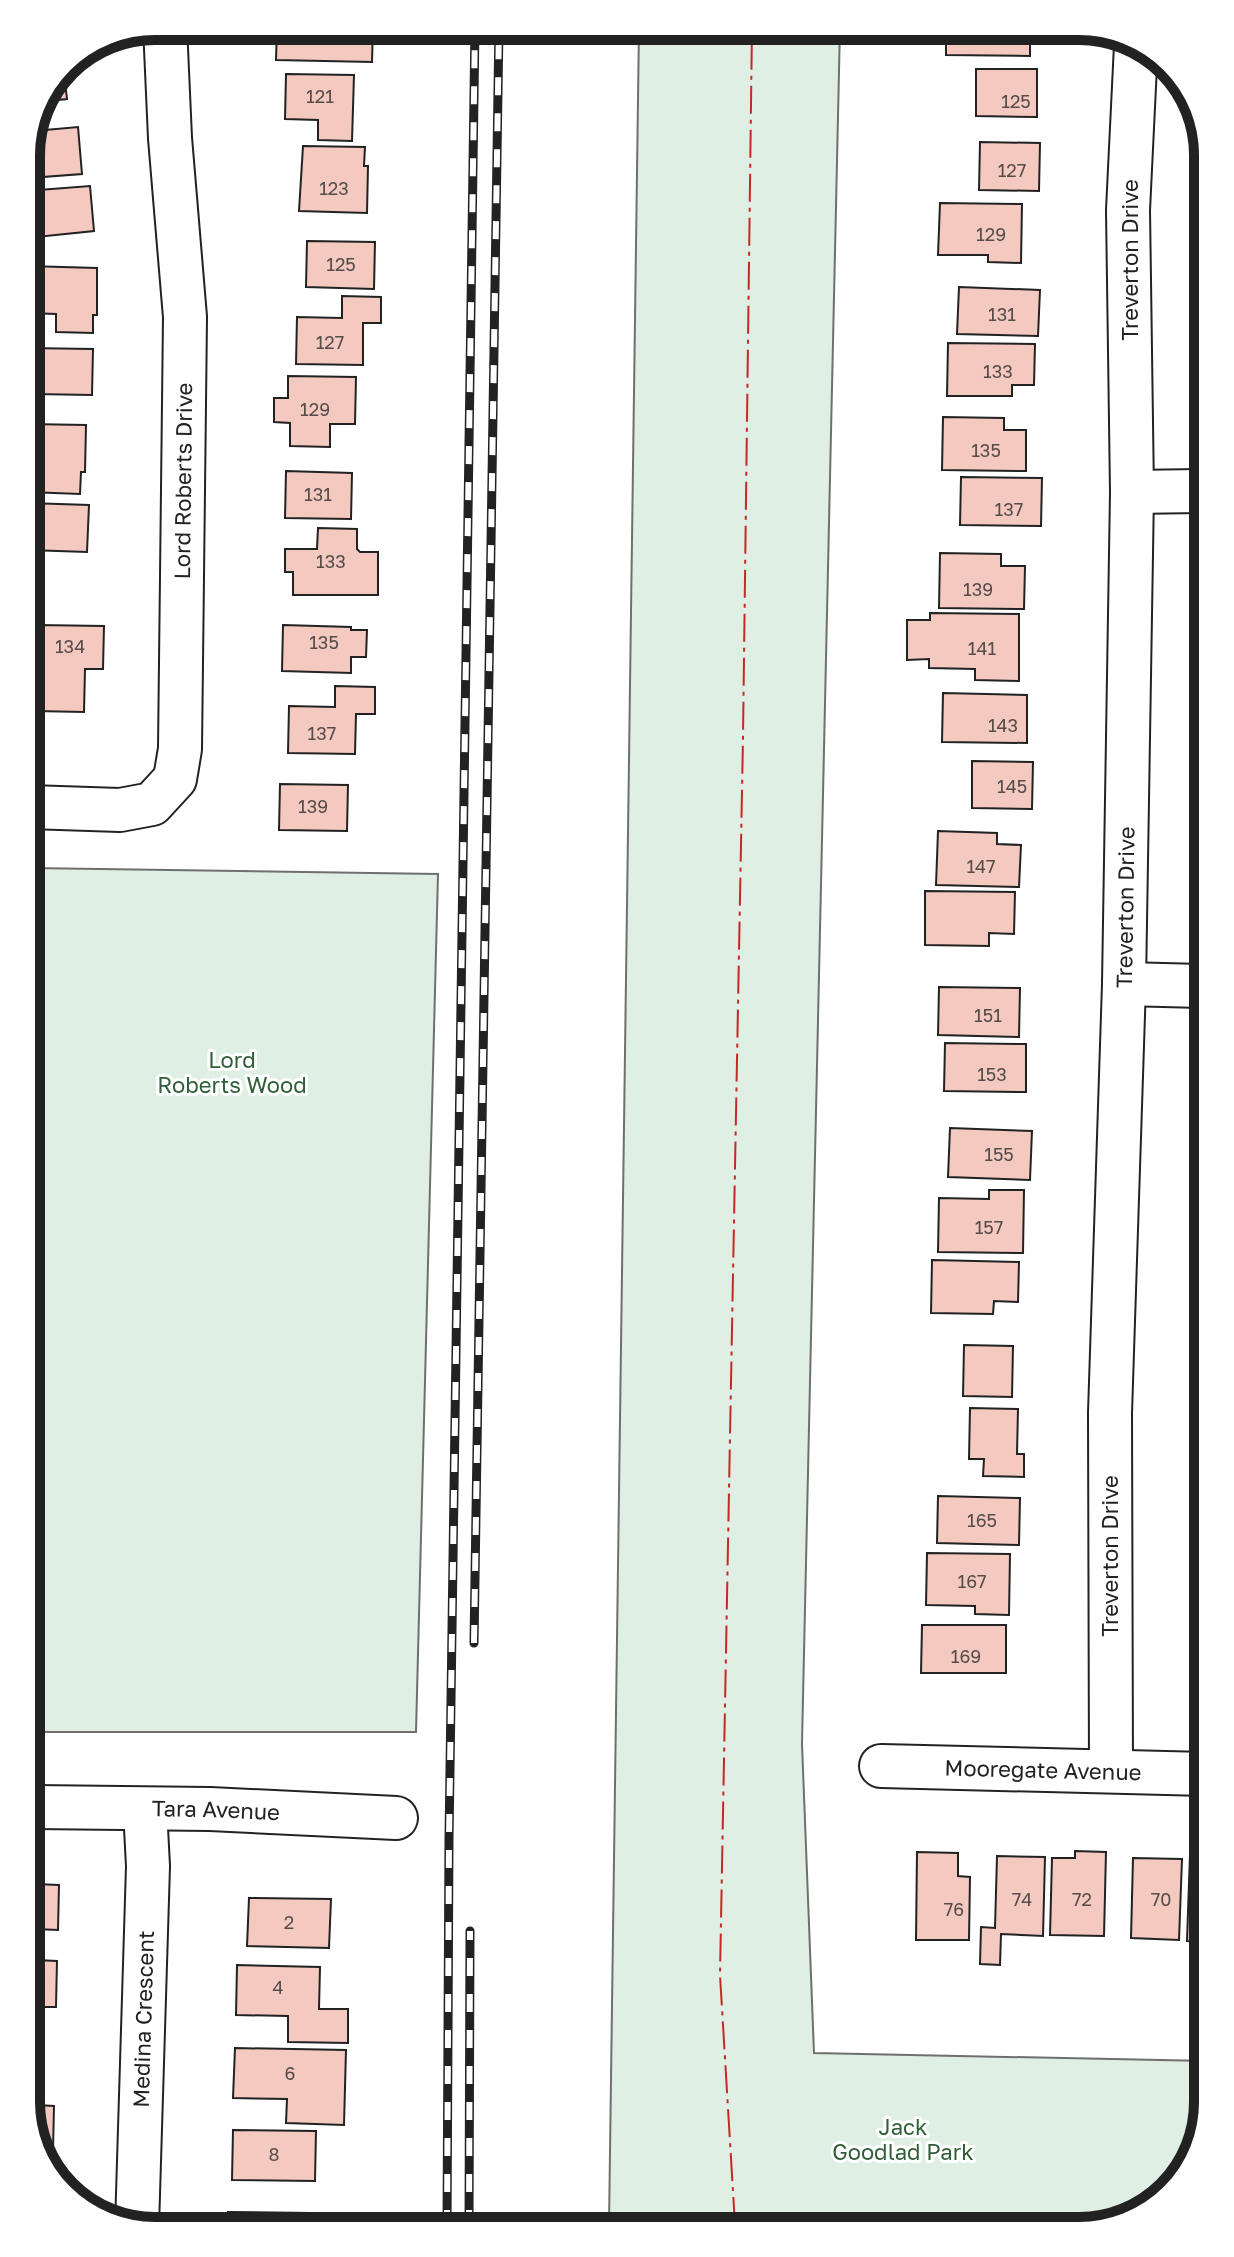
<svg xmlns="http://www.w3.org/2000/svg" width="1234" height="2257" viewBox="0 0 1234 2257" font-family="'Golos Text',sans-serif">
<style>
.green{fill:#e0efe3;stroke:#6f6f6f;stroke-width:2}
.building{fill:#f3c9c0;stroke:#222;stroke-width:2}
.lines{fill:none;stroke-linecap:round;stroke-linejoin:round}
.minor-casing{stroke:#222;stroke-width:46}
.minor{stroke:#fff;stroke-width:42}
.rail-casing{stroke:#222;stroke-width:9}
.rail{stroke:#fff;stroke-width:6;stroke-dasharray:18;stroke-linecap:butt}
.power{stroke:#c62828;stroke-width:2;stroke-dasharray:28 6 4 6;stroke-linecap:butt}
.labels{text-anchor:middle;stroke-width:6;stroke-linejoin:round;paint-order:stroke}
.number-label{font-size:18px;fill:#564c4a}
.street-label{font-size:22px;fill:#222;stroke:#fff}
.park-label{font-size:22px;fill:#2f5e38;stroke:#fff}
.rim{fill:none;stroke:#222;stroke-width:10}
</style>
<rect width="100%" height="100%" fill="#fff"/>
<g class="green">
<polygon points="639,26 840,26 802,1744 814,2053 1208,2061 1208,2110 1186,2174 1129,2221 609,2226"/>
<polygon points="30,868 438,874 416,1732 34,1732"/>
</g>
<g class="building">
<polygon points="277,26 373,26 372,62 276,60"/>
<polygon points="946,26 1030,26 1030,56 946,55"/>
<polygon points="63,65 67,99 47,101"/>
<polygon points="976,69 1037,69 1037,117 976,116"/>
<polygon points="286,74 354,75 352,141 318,140 318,120 285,119"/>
<polygon points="78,127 82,174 30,178 31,184 26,185 26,147 34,131"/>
<polygon points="980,142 1040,143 1039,191 979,190"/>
<polygon points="303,146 365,147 364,166 368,166 367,213 299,211"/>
<polygon points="90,186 94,231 27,238 26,191"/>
<polygon points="940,203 1022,204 1021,263 988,262 988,255 938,255"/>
<polygon points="307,241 375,242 374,289 306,287"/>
<polygon points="27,266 97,268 97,315 93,315 93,333 56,332 56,314 27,313"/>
<polygon points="959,287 1040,290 1038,336 957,334"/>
<polygon points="342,296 381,297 381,323 363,323 363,365 296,364 297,317 342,318"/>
<polygon points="948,343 1035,344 1034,385 1012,385 1012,396 947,396"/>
<polygon points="27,348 93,349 92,395 33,394 33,413 28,413"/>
<polygon points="288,376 356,377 355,424 330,424 330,447 290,446 290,423 274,422 274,398 288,398"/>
<polygon points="943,417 1004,418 1004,430 1026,430 1026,471 942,470"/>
<polygon points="28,424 86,425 85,472 81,472 80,494 28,492"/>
<polygon points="286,471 352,473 351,519 285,518"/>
<polygon points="961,477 1042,478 1041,526 960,525"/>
<polygon points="28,503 89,505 87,552 28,550"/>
<polygon points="318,528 357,529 357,549 360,552 378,552 378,595 293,595 293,572 285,572 285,549 317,549"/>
<polygon points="940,553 1001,554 1001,566 1025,566 1024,609 939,608"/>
<polygon points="930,613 1019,614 1019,681 975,680 975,669 929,668 929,659 907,660 907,620 930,620"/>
<polygon points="37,625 104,626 103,669 85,669 84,712 35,711"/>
<polygon points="283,625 351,627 351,630 367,630 366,657 351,657 351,673 282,671"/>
<polygon points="335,686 375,687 375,714 356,714 355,754 288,753 289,706 335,707"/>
<polygon points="943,693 1027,695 1027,743 942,742"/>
<polygon points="972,761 1033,762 1032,809 972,808"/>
<polygon points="280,784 348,785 347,831 279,830"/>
<polygon points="938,831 997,833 997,844 1021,845 1019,887 936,885"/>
<polygon points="925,891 1015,892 1014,934 989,933 989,946 925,945"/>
<polygon points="939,987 1020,988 1019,1037 938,1035"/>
<polygon points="945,1043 1026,1044 1026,1092 944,1091"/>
<polygon points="950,1128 1032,1131 1030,1180 948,1177"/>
<polygon points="989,1190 1024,1190 1023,1253 938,1252 939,1198 989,1199"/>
<polygon points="932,1260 1019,1262 1018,1302 994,1301 993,1314 931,1313"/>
<polygon points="964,1345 1013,1346 1012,1397 963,1396"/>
<polygon points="970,1408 1018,1409 1017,1454 1024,1454 1024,1477 983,1476 984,1459 969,1459"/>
<polygon points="938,1496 1020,1498 1019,1545 937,1543"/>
<polygon points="927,1553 1010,1554 1009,1615 975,1614 975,1606 926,1605"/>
<polygon points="1195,1559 1205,1559 1206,1659 1193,1658"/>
<polygon points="922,1625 1006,1625 1006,1673 921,1673"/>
<polygon points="1075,1851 1106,1852 1104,1936 1050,1935 1052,1858 1075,1858"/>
<polygon points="917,1852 958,1853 958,1876 970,1877 969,1940 916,1940"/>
<polygon points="1190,1854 1207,1855 1207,1942 1187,1941"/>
<polygon points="997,1856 1045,1857 1043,1936 1001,1934 1000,1965 980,1964 981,1927 995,1928"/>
<polygon points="1133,1858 1182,1859 1179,1940 1131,1938"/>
<polygon points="35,1884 59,1885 58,1930 35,1929"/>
<polygon points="249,1898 331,1899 329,1948 247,1946"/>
<polygon points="35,1960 57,1961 56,2007 35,2007"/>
<polygon points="237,1965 320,1967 319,2009 348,2009 348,2043 288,2042 288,2016 236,2015"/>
<polygon points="235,2048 346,2050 344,2125 286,2123 287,2099 233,2098"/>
<polygon points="36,2105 54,2106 53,2151 36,2150"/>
<polygon points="233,2130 316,2131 315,2181 232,2180"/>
<polygon points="228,2212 311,2213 311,2229 228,2230"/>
</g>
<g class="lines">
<g class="minor-casing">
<g id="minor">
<polyline points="1132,492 1200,491"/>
<path id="s1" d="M29 807 120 810 152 804 175 779 180 749 185 317 170 138 165 26"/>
<polyline points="1124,984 1202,986"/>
<path id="s2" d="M881 1766 1206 1774"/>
<path id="s3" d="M1111 1771 1110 1413 1124 984 1132 492 1128 210 1136 45"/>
<path id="s4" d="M34 1807 210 1809 396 1818"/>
<path id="s5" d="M137 2227 148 1866 145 1809"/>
</g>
</g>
<use href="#minor" class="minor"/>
<g class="rail-casing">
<g id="rail">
<polyline points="474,1643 499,26"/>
<polyline points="447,2228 449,1839 475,26"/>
<polyline points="469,2228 470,1931"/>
</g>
</g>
<use href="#rail" class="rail"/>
<polyline class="power" points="735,2225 720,1975 743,737 752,26"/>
</g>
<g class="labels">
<g class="number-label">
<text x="320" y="103">121</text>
<text x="1016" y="108">125</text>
<text x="1012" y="177">127</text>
<text x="334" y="195">123</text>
<text x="991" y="241">129</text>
<text x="341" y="271">125</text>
<text x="1002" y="321">131</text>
<text x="330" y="349">127</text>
<text x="998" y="378">133</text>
<text x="315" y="416">129</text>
<text x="986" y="457">135</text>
<text x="318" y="501">131</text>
<text x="1009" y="516">137</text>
<text x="331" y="568">133</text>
<text x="978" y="596">139</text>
<text x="324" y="649">135</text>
<text x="70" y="653">134</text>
<text x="982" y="655">141</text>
<text x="1003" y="732">143</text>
<text x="322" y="740">137</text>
<text x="1012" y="793">145</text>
<text x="313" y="813">139</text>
<text x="981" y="873">147</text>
<text x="988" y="1022">151</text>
<text x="992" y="1081">153</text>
<text x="999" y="1161">155</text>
<text x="989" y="1234">157</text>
<text x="982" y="1527">165</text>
<text x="972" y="1588">167</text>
<text x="966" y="1663">169</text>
<text x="1022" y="1906">74</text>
<text x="1082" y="1906">72</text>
<text x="1161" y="1906">70</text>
<text x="954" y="1916">76</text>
<text x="289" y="1929">2</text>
<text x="278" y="1994">4</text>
<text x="290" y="2080">6</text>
<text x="274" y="2161">8</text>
</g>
<g class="street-label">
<text transform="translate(1130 260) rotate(-90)" y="8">Treverton Drive</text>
<text dy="8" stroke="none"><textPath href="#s1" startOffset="456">Lord Roberts Drive</textPath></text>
<text dy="8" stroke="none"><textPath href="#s3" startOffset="864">Treverton Drive</textPath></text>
<text transform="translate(1110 1556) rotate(-90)" y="8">Treverton Drive</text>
<text dy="8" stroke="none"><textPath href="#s2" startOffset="162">Mooregate Avenue</textPath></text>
<text dy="8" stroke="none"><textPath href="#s4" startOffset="182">Tara Avenue</textPath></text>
<text dy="8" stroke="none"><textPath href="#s5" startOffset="208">Medina Crescent</textPath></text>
</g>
<g class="park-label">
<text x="232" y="1068">Lord<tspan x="232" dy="25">Roberts Wood</tspan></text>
<text x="903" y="2135">Jack<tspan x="903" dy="25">Goodlad Park</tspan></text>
</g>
</g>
<path d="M0 0H1234V2257H0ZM155 40H1079A115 115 0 0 1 1194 155V2102A115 115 0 0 1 1079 2217H155A115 115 0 0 1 40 2102V155A115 115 0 0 1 155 40Z" fill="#fff" fill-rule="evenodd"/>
<path class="rim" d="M155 40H1079A115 115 0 0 1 1194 155V2102A115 115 0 0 1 1079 2217H155A115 115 0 0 1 40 2102V155A115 115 0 0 1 155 40Z"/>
</svg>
